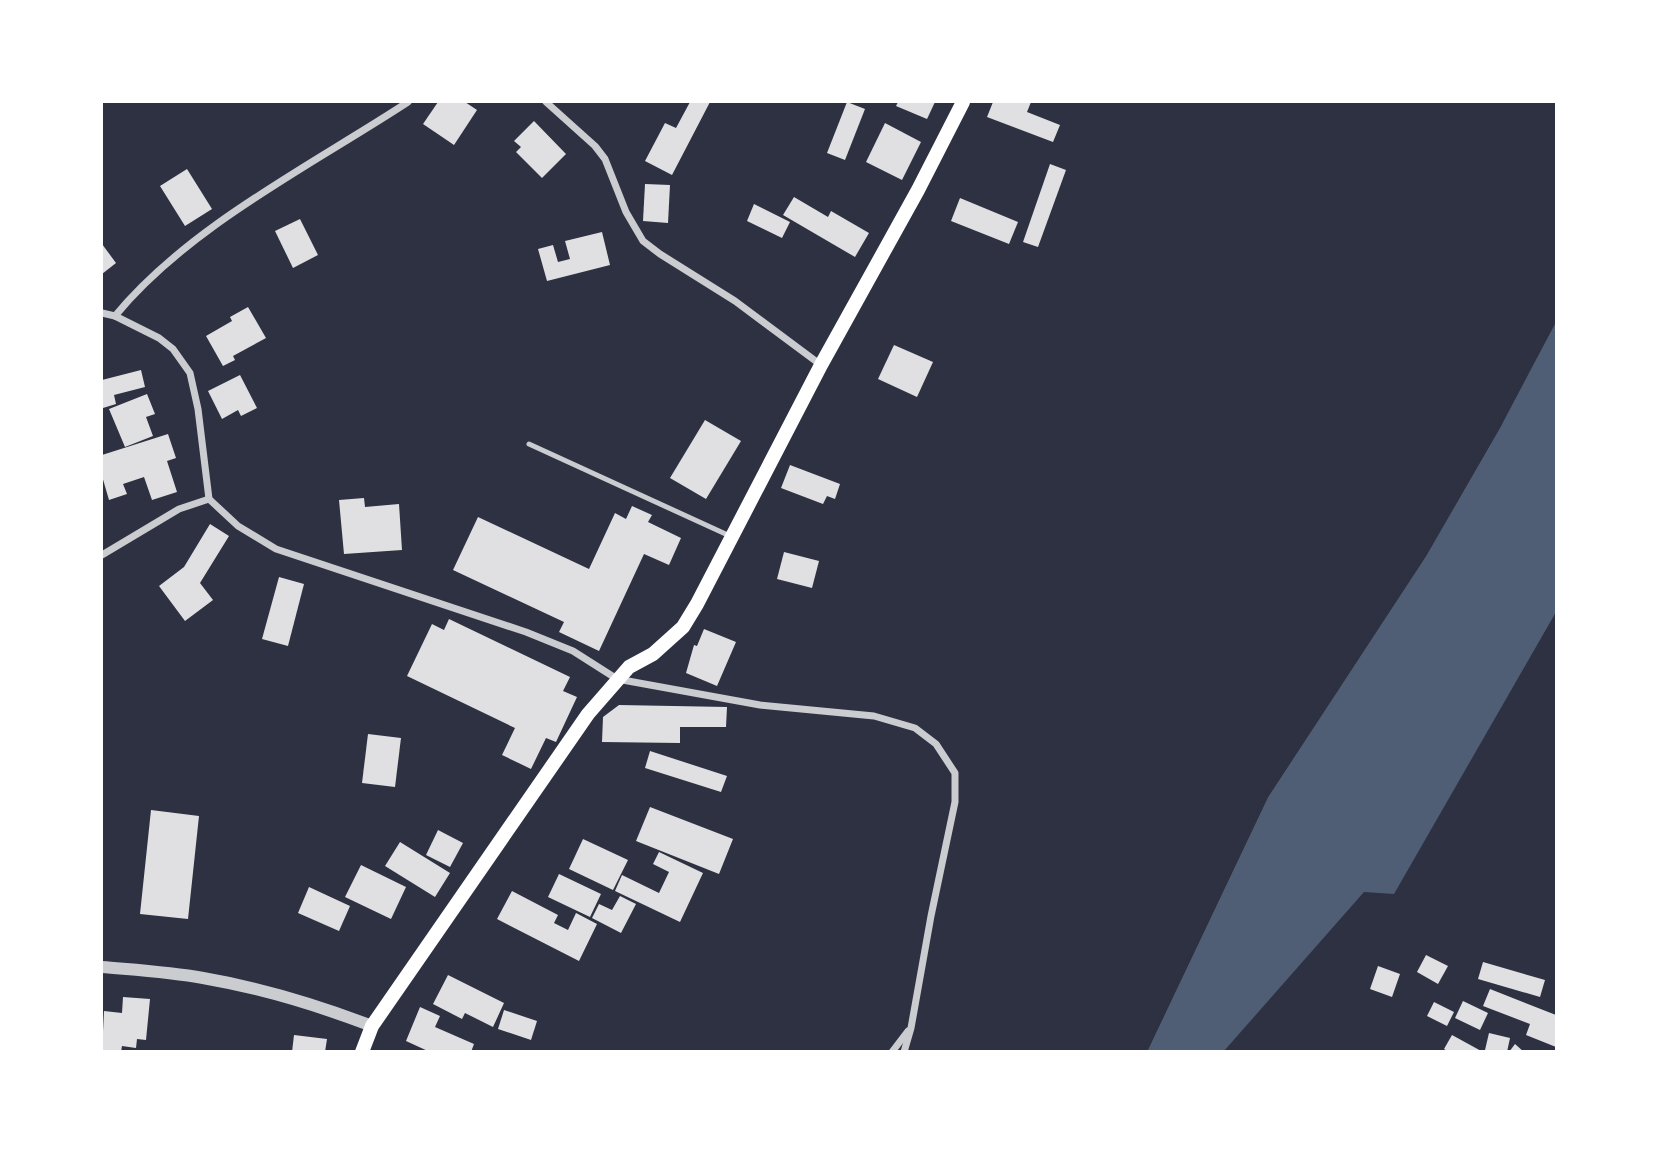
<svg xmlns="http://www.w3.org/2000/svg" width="1658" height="1153" viewBox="0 0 1658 1153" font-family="Arial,sans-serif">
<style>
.water{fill:#4f5d75}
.pier{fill:#2d3142}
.building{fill:#e0e0e3}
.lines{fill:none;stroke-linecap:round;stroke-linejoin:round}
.service{stroke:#caccd0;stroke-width:5}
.minor{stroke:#caccd0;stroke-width:7}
.tertiary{stroke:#caccd0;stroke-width:12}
.secondary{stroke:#fff;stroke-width:14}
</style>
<rect width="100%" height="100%" fill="#2d3142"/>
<polygon class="water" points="1556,322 1556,612 1394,894 1364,892 1224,1051 1147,1052 1268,797 1426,556 1501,426"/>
<polygon class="pier" points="1522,380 1501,426 1426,556 1268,797 1147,1051 1143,1052 1265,795 1423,554"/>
<g class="building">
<polygon points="438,102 465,102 477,110 454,145 423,124"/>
<polygon points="690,102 710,102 672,175 645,161 665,123 676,128"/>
<polygon points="847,102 865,109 845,160 827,153"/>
<polygon points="898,102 935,102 927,119 896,106"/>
<polygon points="993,102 1031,102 1027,112 1060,125 1053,142 987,117"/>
<polygon points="534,121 566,154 542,178 516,152 521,147 514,141"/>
<polygon points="885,123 921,142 902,180 866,162"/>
<polygon points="1050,164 1066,170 1038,247 1023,242"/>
<polygon points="187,169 212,209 185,226 160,186"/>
<polygon points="645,184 670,185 668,223 643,221"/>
<polygon points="794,197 828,217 831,211 869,233 855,257 783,215"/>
<polygon points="960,198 1018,222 1009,244 951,221"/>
<polygon points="754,204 790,222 782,238 747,221"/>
<polygon points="300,219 318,255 293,268 275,231"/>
<polygon points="602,232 610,265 547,281 538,249 553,245 558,262 570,259 565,241"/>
<polygon points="102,244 116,263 102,274"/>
<polygon points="248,307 266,338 233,356 235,360 223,366 206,336 232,321 230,317"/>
<polygon points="894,345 933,362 917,397 878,379"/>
<polygon points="141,370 145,387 114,395 116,404 103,408 102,380"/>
<polygon points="240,375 257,408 241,416 238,410 222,419 208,391"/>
<polygon points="147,394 155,414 146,417 153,436 125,447 109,409"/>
<polygon points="705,420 741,441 706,499 670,478"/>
<polygon points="168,434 176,458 167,461 177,492 152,500 144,477 123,484 127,494 109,500 102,476 102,455"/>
<polygon points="790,465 840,484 835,499 827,496 823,504 781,488"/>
<polygon points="364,498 365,507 399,504 402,550 344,554 339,500"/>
<polygon points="632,506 652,515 648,522 681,538 669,565 644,554 599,651 559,632 564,622 453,570 478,517 589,569 615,513 626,519"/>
<polygon points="210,524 229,536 200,583 213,600 185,621 159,586 184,567"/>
<polygon points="784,552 819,561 812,588 777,579"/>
<polygon points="279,577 304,584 288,646 262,639"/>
<polygon points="449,619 570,677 563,691 577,697 556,742 546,738 531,769 502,755 515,728 407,676 432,624 444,630"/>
<polygon points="704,629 736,642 717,686 686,673 694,645 697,646"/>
<polygon points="619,705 727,707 726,727 680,727 680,743 602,742 603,717"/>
<polygon points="368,734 401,738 395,787 362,783"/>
<polygon points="650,751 727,776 721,792 645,768"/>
<polygon points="650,807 733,839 719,874 636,841"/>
<polygon points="151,810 199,816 188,919 140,914"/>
<polygon points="438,830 463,843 450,867 426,855"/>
<polygon points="583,839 628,860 613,890 569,869"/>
<polygon points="400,842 450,873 435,897 385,866"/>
<polygon points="659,852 703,873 680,922 615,891 622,875 659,893 669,872 653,864"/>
<polygon points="361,865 406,887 391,919 345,897"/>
<polygon points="559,874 601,894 590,917 548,897"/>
<polygon points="309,887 350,906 339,931 298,913"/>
<polygon points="512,891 558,915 554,923 568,930 576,913 597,924 579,961 497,919"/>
<polygon points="620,896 636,904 621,933 592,918 599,904 612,910"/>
<polygon points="1426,955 1448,966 1438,984 1417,972"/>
<polygon points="1483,962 1545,980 1540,997 1478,979"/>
<polygon points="1378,966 1400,974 1392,997 1370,989"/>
<polygon points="448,975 504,1003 493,1027 465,1013 462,1019 433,1004"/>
<polygon points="1490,989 1556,1015 1556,1047 1526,1035 1530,1024 1483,1006"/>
<polygon points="123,997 150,999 146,1040 137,1039 136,1048 122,1046 121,1052 102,1052 104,1011 122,1013"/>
<polygon points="1463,1001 1488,1013 1480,1030 1455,1018"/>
<polygon points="1434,1002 1454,1012 1447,1026 1427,1016"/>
<polygon points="420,1007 440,1016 435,1027 474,1044 471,1052 430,1052 406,1041"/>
<polygon points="504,1010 537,1021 531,1040 498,1029"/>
<polygon points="1489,1033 1510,1038 1507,1052 1485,1050"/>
<polygon points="294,1035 327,1039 325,1052 292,1052"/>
<polygon points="1452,1035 1483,1052 1449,1052 1444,1049"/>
<polygon points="1515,1044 1524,1052 1509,1052"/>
</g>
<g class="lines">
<polyline class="service" points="529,444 730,536"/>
<g class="minor">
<polyline points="546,102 595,146 605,159 626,212 643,241 660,254 735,301 821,365"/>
<polyline points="102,313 115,316 159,338 173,349 190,373 198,409 209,499"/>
<path d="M115 316C189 226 312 165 408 102"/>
<polyline points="102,555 179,509 209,499 238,526 276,549 526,632 573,651 617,679 760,705 874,716 915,728 936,744 955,773 955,802 931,916 911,1028 904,1052"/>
<polyline points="892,1052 908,1031"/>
</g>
<path class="tertiary" d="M102 967C135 970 169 972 203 978 261 988 317 1005 372 1026"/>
<polyline class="secondary" points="362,1052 372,1026 588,714 629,667 653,654 683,627 697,604 821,365 918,190 963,102"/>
</g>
<rect width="1658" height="1153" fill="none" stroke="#ffffff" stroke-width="206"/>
</svg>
